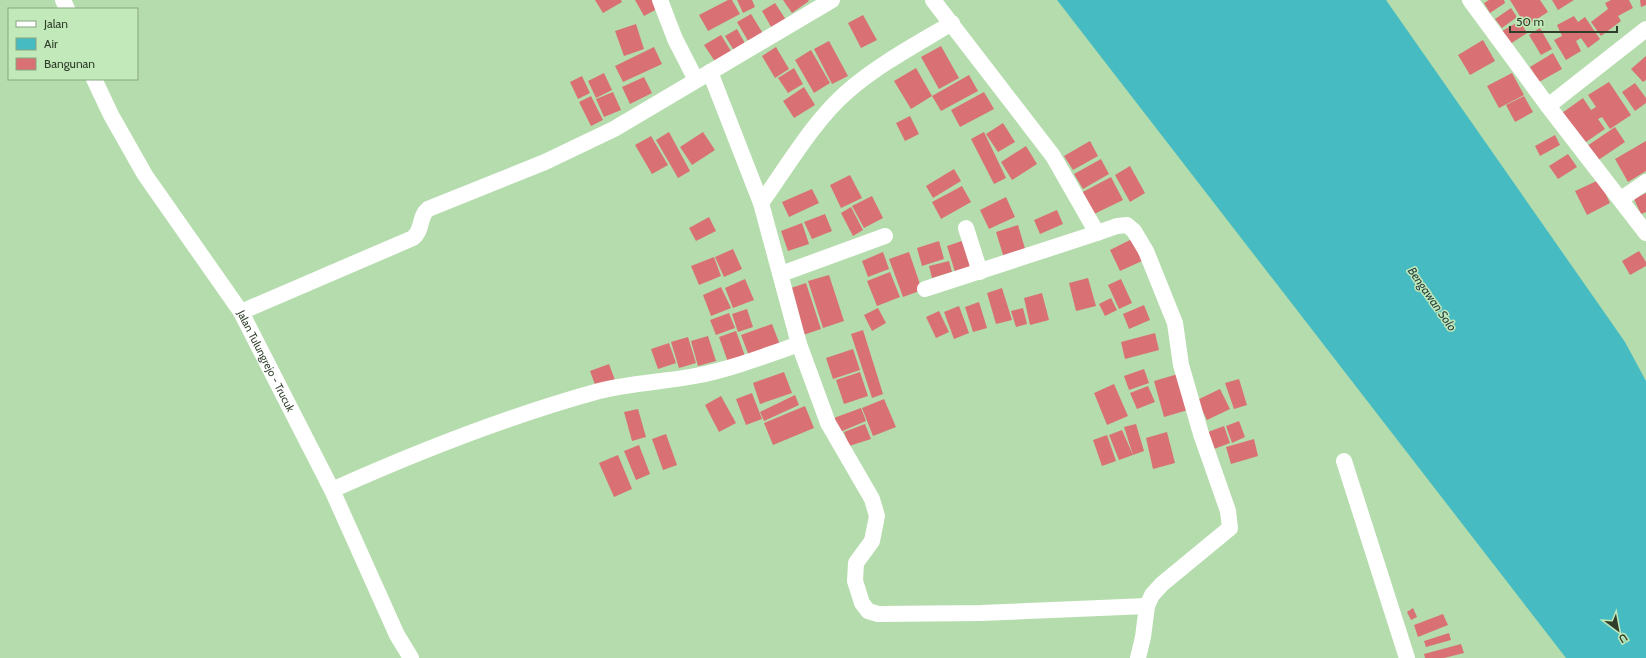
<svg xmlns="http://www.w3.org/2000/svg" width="1646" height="658" viewBox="0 0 1646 658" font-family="Cabin,sans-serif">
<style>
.water{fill:#46bcc2}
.building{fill:#d97174}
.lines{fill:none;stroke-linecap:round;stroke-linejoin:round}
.minor{stroke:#fff;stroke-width:16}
.labels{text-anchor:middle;stroke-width:3;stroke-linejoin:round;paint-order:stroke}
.street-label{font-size:11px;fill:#2f3e2b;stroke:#c2e9b9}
.water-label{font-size:12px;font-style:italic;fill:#253f41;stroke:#c2e9b9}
</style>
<rect width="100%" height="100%" fill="#b5dcac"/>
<polygon class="water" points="1057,0 1386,0 1625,342 1646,381 1646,658 1566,658"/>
<g class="building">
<polygon points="595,0 621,0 622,2 603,13"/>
<polygon points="635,0 655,0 659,8 644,16"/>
<polygon points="728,0 732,0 740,14 708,31 699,15"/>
<polygon points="737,0 752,0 755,7 743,13"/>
<polygon points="783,0 808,0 809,1 792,13"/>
<polygon points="1489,0 1504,0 1505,3 1490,13 1484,3"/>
<polygon points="1510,0 1540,0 1548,12 1526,26"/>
<polygon points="1552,0 1574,0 1558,10"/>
<polygon points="1611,0 1629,0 1633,8 1618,16 1621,21 1601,36 1591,22 1608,9 1605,3"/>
<polygon points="1640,0 1646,0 1646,5 1641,7"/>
<polygon points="775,3 788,23 774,32 762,11"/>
<polygon points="1511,8 1517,17 1502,28 1495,19"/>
<polygon points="751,14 765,37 751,46 737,22"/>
<polygon points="863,15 877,40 861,48 848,23"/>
<polygon points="1574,16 1578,22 1585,17 1600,39 1588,48 1581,38 1576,41 1581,51 1566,60 1554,40 1562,36 1557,25"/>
<polygon points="1520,21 1527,33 1510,44 1502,31"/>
<polygon points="636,24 644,49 624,56 615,31"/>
<polygon points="1540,28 1552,49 1541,55 1529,35"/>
<polygon points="737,29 747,47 736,54 725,36"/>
<polygon points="721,35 734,56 718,66 704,45"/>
<polygon points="1483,40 1495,61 1470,75 1458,55"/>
<polygon points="829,41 848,76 832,84 814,49"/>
<polygon points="941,46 959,78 939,89 921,57"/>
<polygon points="654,47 662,64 623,82 615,66"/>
<polygon points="776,47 789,69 775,78 762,56"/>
<polygon points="811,50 830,83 814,93 795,60"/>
<polygon points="1553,53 1562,69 1539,82 1530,67"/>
<polygon points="1646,56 1646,80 1643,82 1631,69"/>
<polygon points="794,68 803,84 788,93 778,78"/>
<polygon points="916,68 932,96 969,75 978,91 941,111 932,96 911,109 894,81"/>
<polygon points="604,73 612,90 596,98 588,81"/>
<polygon points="1512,73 1524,95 1499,108 1487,86"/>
<polygon points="582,76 590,93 578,99 570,82"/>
<polygon points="644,77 652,93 630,104 622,87"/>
<polygon points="1609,82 1631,115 1610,129 1602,117 1598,119 1605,129 1583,144 1562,113 1583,98 1591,110 1596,107 1588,95"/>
<polygon points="1635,83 1646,98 1646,103 1635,111 1622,92"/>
<polygon points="804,87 815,105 794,118 783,101"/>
<polygon points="613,92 621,110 604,117 596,99"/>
<polygon points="984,92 994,109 960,127 951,110"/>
<polygon points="591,96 603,120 591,126 579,102"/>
<polygon points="1524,96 1533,112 1515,122 1506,105"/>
<polygon points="910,116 919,134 905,141 896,123"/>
<polygon points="1003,123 1015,142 998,152 986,134"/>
<polygon points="1615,127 1625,142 1597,161 1587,146"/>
<polygon points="669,132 690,171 678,178 656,140"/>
<polygon points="703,132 715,150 692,165 680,147"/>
<polygon points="984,132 1006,178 994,184 971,139"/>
<polygon points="1555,135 1560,145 1540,156 1535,146"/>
<polygon points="651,136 668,165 652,174 635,145"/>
<polygon points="1090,141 1098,156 1073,170 1064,156"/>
<polygon points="1646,141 1646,171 1628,182 1615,159"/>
<polygon points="1026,146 1037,164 1012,180 1001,162"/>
<polygon points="1568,154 1577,167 1558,179 1549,166"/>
<polygon points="1101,159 1109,174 1083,189 1074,174"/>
<polygon points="1130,166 1145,193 1130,202 1115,175"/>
<polygon points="954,169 961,181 933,198 926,186"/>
<polygon points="850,175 862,198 841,208 830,185"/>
<polygon points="1111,177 1123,200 1090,216 1079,194"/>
<polygon points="1599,180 1610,203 1587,215 1575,191"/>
<polygon points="962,186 971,202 941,219 932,202"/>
<polygon points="812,189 819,203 789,217 782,202"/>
<polygon points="1646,193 1646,212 1641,214 1634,199"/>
<polygon points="872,196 883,218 864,228 852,206"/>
<polygon points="1006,197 1015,217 989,229 980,210"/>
<polygon points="851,207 863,230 853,236 841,213"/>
<polygon points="1057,210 1063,224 1040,234 1034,220"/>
<polygon points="825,214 832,231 812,239 804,222"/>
<polygon points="709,217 716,231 696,241 689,228"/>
<polygon points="802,223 809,244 788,251 781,231"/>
<polygon points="1018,225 1026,252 1004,258 996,232"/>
<polygon points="1132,239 1142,261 1120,271 1110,250"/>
<polygon points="939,241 944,259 922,266 917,248"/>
<polygon points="962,241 971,267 955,272 947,246"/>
<polygon points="733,249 742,269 724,277 715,257"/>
<polygon points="1639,251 1646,262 1646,266 1630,275 1622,261"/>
<polygon points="883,252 889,269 868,277 862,261"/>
<polygon points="909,252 922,290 903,297 889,259"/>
<polygon points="714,257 721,276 699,285 691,266"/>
<polygon points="949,261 952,272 932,278 929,266"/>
<polygon points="890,272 900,297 877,306 867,281"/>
<polygon points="829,275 844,321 823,328 808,281"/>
<polygon points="1088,278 1096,306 1076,311 1069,283"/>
<polygon points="745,279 754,300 733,308 725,288"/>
<polygon points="1121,279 1132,303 1119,309 1108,285"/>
<polygon points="806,283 821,329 803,335 788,289"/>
<polygon points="721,287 731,308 711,316 703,295"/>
<polygon points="1002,288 1012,320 996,324 987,293"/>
<polygon points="1042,293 1049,320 1030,325 1024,298"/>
<polygon points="1111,298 1117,310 1105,316 1099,304"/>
<polygon points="979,302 987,328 973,332 965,307"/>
<polygon points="1144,305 1150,320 1129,329 1123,314"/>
<polygon points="959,306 969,333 954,339 944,312"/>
<polygon points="878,308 886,323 872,331 864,315"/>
<polygon points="1023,308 1027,324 1016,327 1011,311"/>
<polygon points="747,309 753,327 738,332 732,314"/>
<polygon points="939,311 949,332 936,338 926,317"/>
<polygon points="729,313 735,328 716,335 710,320"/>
<polygon points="772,324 780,345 749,356 741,335"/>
<polygon points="863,330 883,394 872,398 851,334"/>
<polygon points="736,331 745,356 728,362 719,337"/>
<polygon points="1155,333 1159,350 1125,359 1121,342"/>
<polygon points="708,336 716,361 698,366 691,341"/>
<polygon points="688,337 696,363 679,368 671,342"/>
<polygon points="669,343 676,363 658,369 651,349"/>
<polygon points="853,349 860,370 833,379 826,358"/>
<polygon points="609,364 616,383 597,390 590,371"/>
<polygon points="1144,369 1149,383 1129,390 1124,376"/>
<polygon points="784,372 792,393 760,404 753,383"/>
<polygon points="860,372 868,396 844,404 836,380"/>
<polygon points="1178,374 1188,410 1164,417 1154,381"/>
<polygon points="1239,379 1247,405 1234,409 1225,383"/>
<polygon points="1114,384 1128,416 1107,425 1094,393"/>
<polygon points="1148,386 1155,402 1137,409 1130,393"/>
<polygon points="1220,389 1230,409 1207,420 1197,400"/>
<polygon points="752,393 762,419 746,425 736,399"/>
<polygon points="795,395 799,405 764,421 760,412"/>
<polygon points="721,396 736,423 719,432 705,405"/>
<polygon points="884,399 896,427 873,436 862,408"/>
<polygon points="805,406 814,428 773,445 764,423"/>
<polygon points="861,408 866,421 840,432 834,418"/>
<polygon points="638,409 646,437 632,441 624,412"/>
<polygon points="1239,421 1245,437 1232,443 1226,426"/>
<polygon points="865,424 871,439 849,446 844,432"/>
<polygon points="1136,424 1144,451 1133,455 1124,427"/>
<polygon points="1224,426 1230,443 1214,449 1208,432"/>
<polygon points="1122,430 1133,455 1119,460 1109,435"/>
<polygon points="1167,432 1175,463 1153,469 1146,438"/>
<polygon points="666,434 677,465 663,470 652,439"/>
<polygon points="1107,435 1116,461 1102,466 1093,440"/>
<polygon points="1254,439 1258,456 1231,464 1226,447"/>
<polygon points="639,445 650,474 636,480 624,451"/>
<polygon points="618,455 632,489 614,497 599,463"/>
<polygon points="1413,608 1417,617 1411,620 1407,612"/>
<polygon points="1443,614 1448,625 1418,637 1414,625"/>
<polygon points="1449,633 1451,640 1426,647 1424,641"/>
<polygon points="1461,644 1464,653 1444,658 1425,658 1424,654"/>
</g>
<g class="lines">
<g class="minor">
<polyline points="63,0 67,9"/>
<polyline points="660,0 675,39 696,80"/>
<polyline points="933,0 1053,156 1097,233 1117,226 1127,225 1134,231 1146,251 1175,323 1181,365 1201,434 1228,511 1230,528 1162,584 1152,595 1147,606 1143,637 1138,658"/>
<polyline points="1470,0 1548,106 1646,233"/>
<polyline points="710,72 761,203 799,344 828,423 872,499 877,516 872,541 856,563 855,581 862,603 868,611 878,614 981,613 1147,606"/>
<path id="s1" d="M94 79 111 115 145 175 241 312 332 490 397 635 411 658"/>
<polyline points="1548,106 1646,29"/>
<polyline points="1621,199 1646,182"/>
<path d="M761 203C787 167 814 120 848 91 879 64 917 44 952 23"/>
<polyline points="966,228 980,272"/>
<polyline points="781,274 885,236"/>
<polyline points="925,289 1097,233"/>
<path d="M241 312 413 238C423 230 419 216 428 209L545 162 614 129 832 0"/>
<polyline points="1344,461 1407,658"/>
<path d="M332 490C419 451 508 416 599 391 631 383 663 382 695 376 731 369 765 356 799 344"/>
</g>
</g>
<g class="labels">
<g class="street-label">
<text dy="4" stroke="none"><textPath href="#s1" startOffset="331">Jalan Tulungrejo - Trucuk</textPath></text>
</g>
<g class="water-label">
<text transform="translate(1432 299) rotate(55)" y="4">Bengawan Solo</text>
</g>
</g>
<rect x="8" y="8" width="130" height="72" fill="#c2e9b9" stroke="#87a580"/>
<rect x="16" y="21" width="20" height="6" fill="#ffffff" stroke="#87a580"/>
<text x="44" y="28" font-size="12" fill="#2f3e2b">Jalan</text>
<rect x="16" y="38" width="20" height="12" fill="#46bcc2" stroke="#87a580"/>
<text x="44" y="48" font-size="12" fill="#2f3e2b">Air</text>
<rect x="16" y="58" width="20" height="12" fill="#d97174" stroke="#87a580"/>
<text x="44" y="68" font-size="12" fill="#2f3e2b">Bangunan</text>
<g transform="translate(1618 630) rotate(148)" stroke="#c2e9b9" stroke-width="3" paint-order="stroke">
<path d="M0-3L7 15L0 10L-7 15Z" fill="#2f3e2b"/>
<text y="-6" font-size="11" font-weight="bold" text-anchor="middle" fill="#2f3e2b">U</text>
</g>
<path d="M1510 26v6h107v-6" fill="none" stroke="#2f3e2b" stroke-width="2"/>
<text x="1516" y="26" font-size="12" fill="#2f3e2b" stroke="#c2e9b9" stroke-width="3" paint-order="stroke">50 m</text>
</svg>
